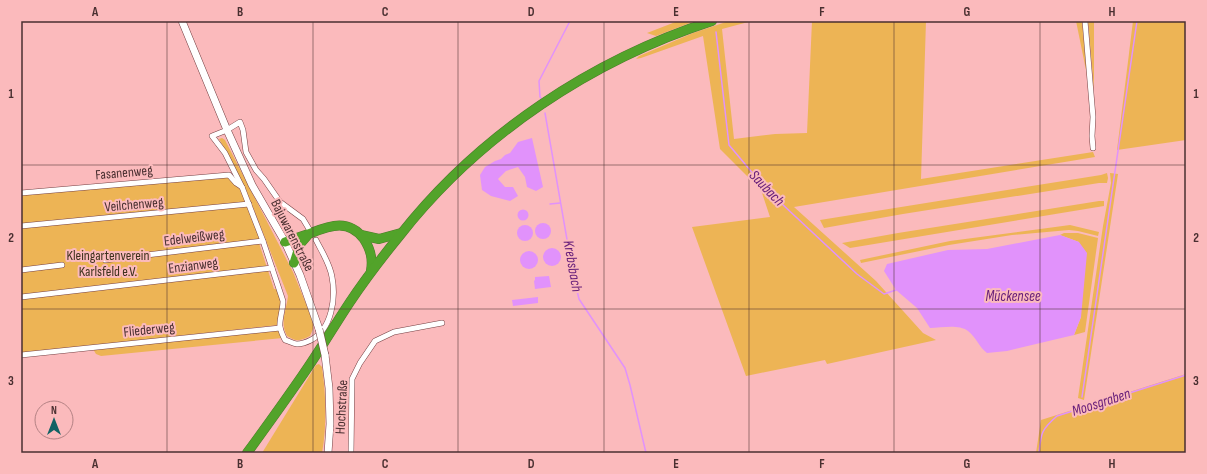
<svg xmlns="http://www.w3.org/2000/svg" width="1207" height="474" viewBox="0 0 1207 474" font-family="'Sofia Sans Condensed',sans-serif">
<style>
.green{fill:#edb455}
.water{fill:#e192fb}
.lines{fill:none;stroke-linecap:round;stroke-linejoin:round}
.stream{stroke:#e192fb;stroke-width:1.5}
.street-casing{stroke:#764043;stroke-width:6}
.secondary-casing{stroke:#764043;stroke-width:8}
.highway-casing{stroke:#4f7a2c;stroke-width:10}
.street{stroke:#fff;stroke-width:5}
.secondary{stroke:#fff;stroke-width:7}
.highway{stroke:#52a32a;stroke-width:9}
.secondary-bridge-casing{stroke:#764043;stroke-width:8;stroke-linecap:butt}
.secondary-bridge{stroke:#fff;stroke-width:7}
.grid{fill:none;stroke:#492f30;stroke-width:1;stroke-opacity:0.55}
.labels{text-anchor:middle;stroke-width:4;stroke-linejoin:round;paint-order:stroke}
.street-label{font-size:14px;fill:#492f30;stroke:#fbbabc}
.park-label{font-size:14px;fill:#3e311c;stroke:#fbbabc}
.water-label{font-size:15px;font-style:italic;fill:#651c79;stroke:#fbbabc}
.neatline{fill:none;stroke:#492f30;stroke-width:1.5}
.grid-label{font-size:13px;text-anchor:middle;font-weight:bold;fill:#492f30}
</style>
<rect width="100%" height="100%" fill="#fbbabc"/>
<g class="green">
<polygon points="678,21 695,21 656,36 647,33"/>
<polygon points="729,21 752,21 722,29 734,139 775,134 807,133 812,21 926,21 921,179 1093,152 1095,157 794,207 876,281 923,333 936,340 827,364 825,360 746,376 692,227 770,217 761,190 720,149 703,36 641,58 636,59 639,56 693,33"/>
<polygon points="1076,21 1082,21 1087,75"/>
<polygon points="1088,21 1094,21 1094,90"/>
<polygon points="1133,21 1186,21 1186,140 1117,150"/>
<path d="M222 138 225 140 293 272 309 311 313 324V329L310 336C300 341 297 342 287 336 286 333 284 330 284 327 282 318 287 306 288 296L246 190 227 153 219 139Z"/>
<polygon points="230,173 242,189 262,242 259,243 274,289 278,289 281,302 279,325 21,353 21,191"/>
<polygon points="1107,173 1108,178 1107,183 1099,183 903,214 824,228 820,220 1101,175"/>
<polygon points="1110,173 1118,174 1084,400 1078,398 1103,226 1111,183"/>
<polygon points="1099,201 1104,201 1104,206 850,248 842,243 898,233"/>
<polygon points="1070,225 1099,232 1098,236 1078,231 1069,230 1012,235 949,245 861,263 860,260 950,241"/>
<polygon points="1064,233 1078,233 1098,238 1085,332 1074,335 1081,317 1079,242 1060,235"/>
<polygon points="280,329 283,338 101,356 96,354 93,349"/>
<path d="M319 364 322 367C326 395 327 425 322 453H262L316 365Z"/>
<polygon points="1186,374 1186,453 1036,453 1041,420"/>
</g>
<g class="water">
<polygon points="532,138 543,187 536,191 527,187 525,177 518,167 506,171 498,179 505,187 513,187 518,196 510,201 491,196 482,190 480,175 485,167 495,161 501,159 505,155 510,153 518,142"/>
<circle cx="523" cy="215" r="5.5"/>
<circle cx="543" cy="231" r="8"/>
<circle cx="525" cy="233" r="8"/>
<path d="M1060 235 1079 242 1087 253 1081 317 1074 335 1007 351 987 353C979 347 976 337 968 331 958 324 942 328 930 328L917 308 896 290 884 271 887 264 948 250 987 249Z"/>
<circle cx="552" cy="257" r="9"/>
<circle cx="529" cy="260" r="9"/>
<polygon points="549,276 551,287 535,289 534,281 535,280 535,277"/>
<polygon points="538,297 538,303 513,306 512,300"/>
</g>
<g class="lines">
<g class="stream">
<polyline points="716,32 729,145 766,189 857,274 884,294 896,290"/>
<polyline points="541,98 540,97 539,81 570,21"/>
<polyline points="545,113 573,274 579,299 625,368 630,385 646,453"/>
<polyline points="550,204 560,203"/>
<polyline points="1082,397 1137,21"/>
<polyline points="1080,409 1081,404"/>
<path d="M1039 453C1041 433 1041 430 1057 416L1186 375"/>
</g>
<g class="street-casing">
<g id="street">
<polyline points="1085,21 1093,117 1092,136 1093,148"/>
<polyline points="21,193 229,175 236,183 242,187"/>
<polyline points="21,226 249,204"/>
<path d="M309 229 303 219 280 202 264 179 256 170 246 152 243 130 240 122 227 130 212 136 225 153 242 187 263 241 283 301C283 310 279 320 280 327 281 332 283 336 285 340 289 341 293 344 297 344 302 344 307 342 311 340 332 329 336 298 332 277 330 264 322 252 316 240"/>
<polyline points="105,260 263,241"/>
<polyline points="21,270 62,265"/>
<polyline points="21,297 272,268"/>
<polyline points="21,355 280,328"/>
<polyline points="351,453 352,379 360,363 375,341 394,332 442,323"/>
</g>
</g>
<g class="secondary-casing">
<g id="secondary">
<polyline points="182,21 227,130 252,185 285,242 300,275 319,329"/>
<polyline points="325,355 329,388 330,424 328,453"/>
</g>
</g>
<g class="highway-casing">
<g id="highway">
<polyline points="361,235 379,239 401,233"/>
<path d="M285 242C294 239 303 236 311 233 331 225 349 219 364 239 371 250 373 259 371 271"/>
<polyline points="294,263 300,244 307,236"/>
<path d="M247 453C266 427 284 402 302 376 319 352 334 326 350 302 366 278 383 256 401 234 480 134 592 60 712 21"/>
</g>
</g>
<use href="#street" class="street"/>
<use href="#secondary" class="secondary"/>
<use href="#highway" class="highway"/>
<g class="secondary-bridge-casing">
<polyline id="secondary-bridge" points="319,329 325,355"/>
</g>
<use href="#secondary-bridge" class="secondary-bridge"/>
</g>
<path class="grid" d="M167 21V453M313 21V453M458 21V453M604 21V453M749 21V453M894 21V453M1040 21V453M21 165H1186M21 309H1186"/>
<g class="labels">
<g class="street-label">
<text transform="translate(124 172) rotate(-5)" y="5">Fasanenweg</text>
<text transform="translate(134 204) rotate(-5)" y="5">Veilchenweg</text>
<text transform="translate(293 235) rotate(63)" y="5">Bajuwarenstraße</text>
<text transform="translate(194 237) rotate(-7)" y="5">Edelweißweg</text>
<text transform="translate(193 265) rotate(-7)" y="5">Enzianweg</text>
<text transform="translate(149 329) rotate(-6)" y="5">Fliederweg</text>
<text transform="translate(341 407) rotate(-87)" y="5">Hochstraße</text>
</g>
<g class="park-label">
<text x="108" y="260">Kleingartenverein<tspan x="108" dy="16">Karlsfeld e.V.</tspan></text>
</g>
<g class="water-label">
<text transform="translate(767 188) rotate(46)" y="5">Saubach</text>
<text transform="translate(573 266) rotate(80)" y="5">Krebsbach</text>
<text x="1013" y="301">Mückensee</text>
<text transform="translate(1101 402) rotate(-18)" y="5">Moosgraben</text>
</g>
</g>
<rect width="1207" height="474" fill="none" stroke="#fbbabc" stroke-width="44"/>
<g transform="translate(54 420)"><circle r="19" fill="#fbbabc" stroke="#b48284"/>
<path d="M0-3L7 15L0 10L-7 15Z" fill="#116264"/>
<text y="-6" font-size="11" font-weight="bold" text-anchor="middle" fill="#492f30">N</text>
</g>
<rect x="22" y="22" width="1163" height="430" class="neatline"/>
<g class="grid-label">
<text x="95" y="16">A</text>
<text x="240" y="16">B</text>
<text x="385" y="16">C</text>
<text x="531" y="16">D</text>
<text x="676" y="16">E</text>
<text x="822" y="16">F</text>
<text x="967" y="16">G</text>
<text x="1112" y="16">H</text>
<text x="11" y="98">1</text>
<text x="1196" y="98">1</text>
<text x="11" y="242">2</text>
<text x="1196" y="242">2</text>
<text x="11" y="385">3</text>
<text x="1196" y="385">3</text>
<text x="95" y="468">A</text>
<text x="240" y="468">B</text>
<text x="385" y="468">C</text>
<text x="531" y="468">D</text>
<text x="676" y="468">E</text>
<text x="822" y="468">F</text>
<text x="967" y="468">G</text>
<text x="1112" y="468">H</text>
</g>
</svg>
